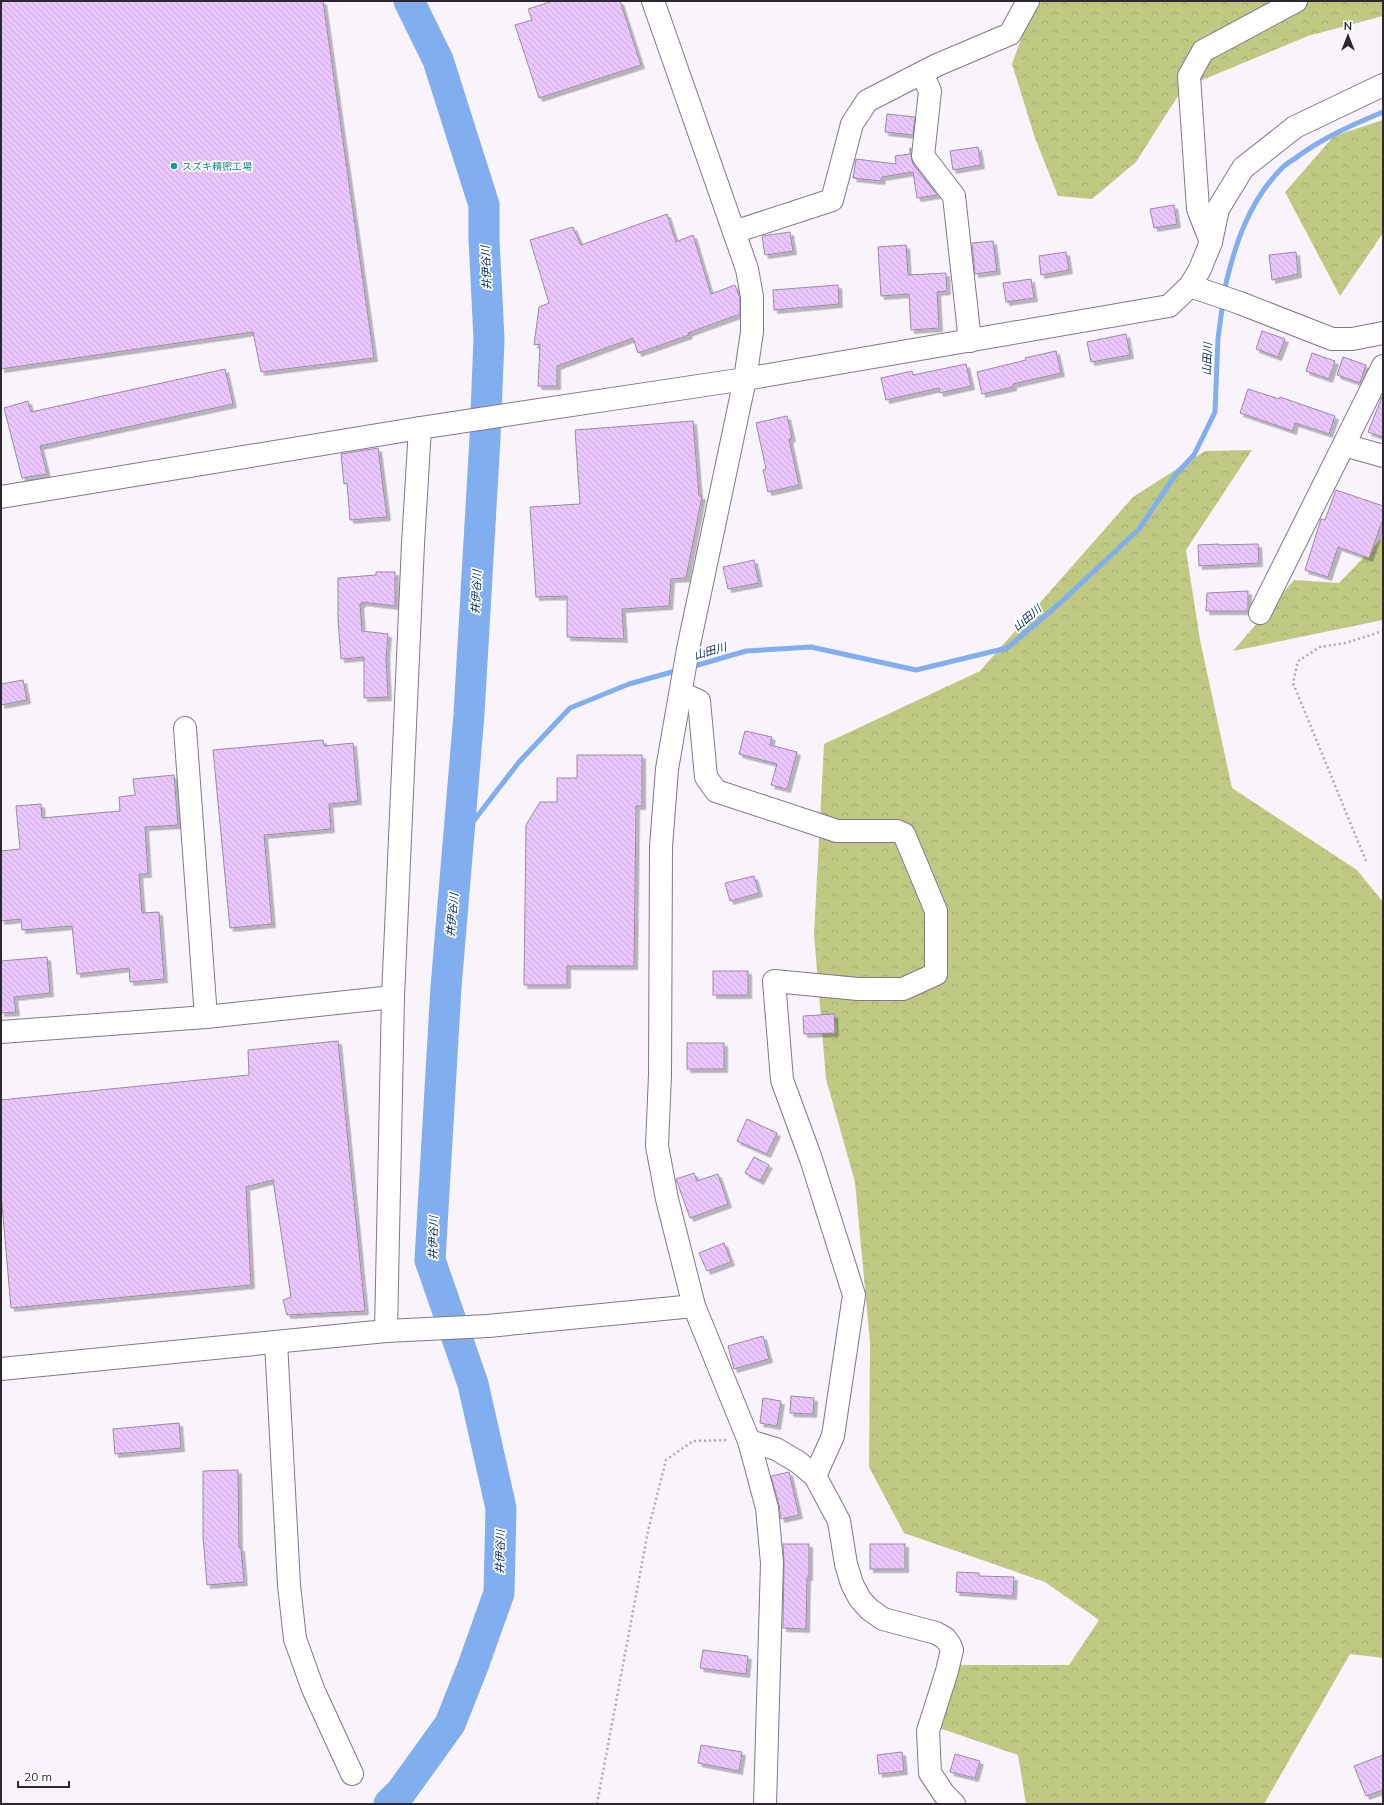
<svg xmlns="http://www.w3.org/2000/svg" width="1384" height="1805" viewBox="0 0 1384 1805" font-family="Mulish,'Noto Sans JP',sans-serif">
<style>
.forest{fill:url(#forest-crowns)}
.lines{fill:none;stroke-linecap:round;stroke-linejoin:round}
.stream{stroke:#80aeee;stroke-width:5}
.river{stroke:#80aeee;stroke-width:31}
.building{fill:url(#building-back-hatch);stroke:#988b9f;filter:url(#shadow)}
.minor-casing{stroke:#83768a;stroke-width:24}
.path{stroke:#aea8b1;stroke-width:2.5;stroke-dasharray:2 3;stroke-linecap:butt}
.minor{stroke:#fff;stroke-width:22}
.culture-dot{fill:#0f9aa8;stroke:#fff;stroke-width:1.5}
.labels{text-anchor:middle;stroke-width:3.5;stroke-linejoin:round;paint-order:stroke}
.culture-label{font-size:10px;fill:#0d838f;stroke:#fff;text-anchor:start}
.water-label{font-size:11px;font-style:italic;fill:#012e66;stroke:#fff}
</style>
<defs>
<pattern id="forest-crowns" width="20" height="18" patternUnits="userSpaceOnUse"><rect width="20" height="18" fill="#c0c982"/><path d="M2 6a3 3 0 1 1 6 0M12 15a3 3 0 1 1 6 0" fill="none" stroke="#a5ad71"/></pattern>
<pattern id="building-back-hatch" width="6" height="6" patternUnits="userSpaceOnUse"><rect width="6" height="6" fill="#eac6fe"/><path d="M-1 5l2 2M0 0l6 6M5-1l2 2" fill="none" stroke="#c9aada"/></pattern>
<filter id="shadow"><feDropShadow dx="3.5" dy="3.5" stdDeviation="0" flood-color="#0004"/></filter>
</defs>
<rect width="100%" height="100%" fill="#f9f3fc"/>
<g class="forest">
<polygon points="1035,1 1383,1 1383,16 1308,36 1183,88 1136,162 1092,199 1058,196 1035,138 1012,64"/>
<polygon points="1383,120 1383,233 1340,296 1285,192 1334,136"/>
<polygon points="1252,450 1186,550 1200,640 1232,788 1357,870 1383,902 1383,1658 1350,1654 1264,1804 1026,1804 1018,1755 939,1728 960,1665 1069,1665 1099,1620 1045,1582 904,1533 869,1467 870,1342 855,1182 826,1079 814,934 824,744 980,671 1133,497 1205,451"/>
<polygon points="1383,537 1383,620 1233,651 1294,580 1339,583"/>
</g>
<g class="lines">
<g class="stream">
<path d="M1224 292C1234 247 1248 202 1282 168 1287 163 1295 159 1301 154 1327 136 1354 124 1383 112"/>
<polyline points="691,667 746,651 811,647 916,670 1007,648 1059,604 1139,529 1176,474 1194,455 1215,412 1218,338 1223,302"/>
<polyline points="459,840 519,762 570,708 629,684 679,670"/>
</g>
<polyline class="river" points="389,1804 401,1792 450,1724 473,1666 499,1593 501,1508 473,1384 430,1260 446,987 469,714 485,438 489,339 484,239 484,205 438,60 409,1"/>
</g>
<g class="building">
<polygon points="1,1 323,1 374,358 261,372 253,332 1,369"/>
<polygon points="553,1 620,1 641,65 539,98 515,25 532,20 528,9"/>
<polygon points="887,114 915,117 913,135 885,132"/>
<polygon points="978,147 981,165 953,170 950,151"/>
<polygon points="910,148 911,148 911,155 913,164 937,195 917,198 913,172 882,177 881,181 853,178 856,159 896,164 895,156 910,154"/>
<polygon points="1174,205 1177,224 1154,228 1150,209"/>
<polygon points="667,214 676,242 693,235 711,294 735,285 740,298 740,314 688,333 689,335 638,353 633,338 557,366 557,386 538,386 540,344 534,345 539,307 549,303 530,240 573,227 581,245"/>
<polygon points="790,232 793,251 765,255 762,236"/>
<polygon points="993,241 997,271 975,274 972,243"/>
<polygon points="906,245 908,275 946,273 947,291 937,292 939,328 911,330 909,294 881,296 878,247"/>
<polygon points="1066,252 1069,270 1041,275 1039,256"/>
<polygon points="1296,252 1298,274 1272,280 1269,255"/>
<polygon points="1031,279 1034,298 1006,302 1003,283"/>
<polygon points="838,285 839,304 774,310 773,290"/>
<polygon points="1262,331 1285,339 1278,357 1256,349"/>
<polygon points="1126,334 1130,355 1091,362 1087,342"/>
<polygon points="1056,351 1061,373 1013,384 1013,387 982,394 977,372 1026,360 1025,358"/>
<polygon points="1312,353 1335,361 1329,379 1306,371"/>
<polygon points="1343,357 1366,365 1360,383 1337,375"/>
<polygon points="966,364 971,386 940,393 939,388 886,400 881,378 912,371 913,375"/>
<polygon points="225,369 233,404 40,446 47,474 22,478 4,408 28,401 31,412"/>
<polygon points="1248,389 1279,399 1280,397 1335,416 1329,434 1295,423 1293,431 1240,413"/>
<polygon points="1382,397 1383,397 1383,437 1368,432"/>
<polygon points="787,416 792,438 789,439 799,485 768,492 763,470 766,469 756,423"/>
<polygon points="693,421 699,496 702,496 686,578 671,579 669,606 622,609 624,639 567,637 567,596 536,597 530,507 580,504 575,430"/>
<polygon points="378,448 387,517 350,520 347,483 344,484 341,454"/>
<polygon points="1336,490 1383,506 1383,519 1369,558 1338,547 1328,577 1305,570 1321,519 1325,520"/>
<polygon points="1219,544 1219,545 1258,544 1259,563 1199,566 1198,545"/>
<polygon points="754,560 759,583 728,589 723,567"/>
<polygon points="376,572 395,572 395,606 362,602 362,604 360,604 362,631 388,634 386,657 388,697 364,698 364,657 341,659 338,619 338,578 376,575"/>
<polygon points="1248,591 1248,611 1206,611 1207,593"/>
<polygon points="23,680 27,700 1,705 1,684"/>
<polygon points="745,731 772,737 770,745 797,752 787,789 771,785 777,764 739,754"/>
<polygon points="323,740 324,746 353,743 358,801 329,804 331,829 264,835 272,924 230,928 213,750"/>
<polygon points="577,755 642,755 642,806 636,806 634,966 567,966 567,985 524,985 526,825 540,802 557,802 557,778 577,778"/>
<polygon points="174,775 178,825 145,827 148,874 139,874 142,913 159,912 164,979 130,982 129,968 77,974 72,926 22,930 21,919 1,921 1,851 20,849 16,806 41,804 42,818 120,811 119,797 135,795 133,779"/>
<polygon points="754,876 759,893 730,901 725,883"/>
<polygon points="47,957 50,993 14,997 16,1012 1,1013 1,961"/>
<rect x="713" y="971" width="35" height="24"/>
<polygon points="834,1014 835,1033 804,1034 803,1016"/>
<polygon points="338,1041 365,1311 287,1315 283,1300 291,1297 273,1180 246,1187 251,1285 11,1308 1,1193 1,1100 249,1075 248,1050"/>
<rect x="687" y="1043" width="37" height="26"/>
<polygon points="747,1119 777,1133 767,1154 737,1141"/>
<polygon points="754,1157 769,1165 760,1181 745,1173"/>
<polygon points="694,1173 697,1181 718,1174 728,1204 690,1218 676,1179"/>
<polygon points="724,1243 731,1262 707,1271 699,1253"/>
<polygon points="763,1336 769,1359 734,1369 728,1346"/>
<polygon points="791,1396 814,1398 813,1414 790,1413"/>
<polygon points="763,1398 781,1401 777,1426 760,1423"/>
<polygon points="179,1423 181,1448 115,1454 113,1429"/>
<polygon points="238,1470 239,1548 241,1548 244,1582 207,1585 203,1537 203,1471"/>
<polygon points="789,1472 799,1515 781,1519 779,1505 771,1476"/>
<polygon points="783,1544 809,1544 809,1577 807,1577 806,1629 783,1628 784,1563"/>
<rect x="870" y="1544" width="35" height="25"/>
<polygon points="957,1572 979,1573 979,1576 1014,1577 1013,1596 956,1592"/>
<polygon points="703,1650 748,1656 746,1674 700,1668"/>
<polygon points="701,1745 742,1752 739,1771 698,1763"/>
<polygon points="902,1752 904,1771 879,1774 877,1755"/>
<polygon points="955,1754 980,1761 975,1778 950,1772"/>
<polygon points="1383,1755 1383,1790 1366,1796 1354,1766"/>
</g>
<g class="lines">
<g class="minor-casing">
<g id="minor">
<polyline points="653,1 747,269 752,297 752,332 745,379 688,649 667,769 661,847 660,1075 657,1146 667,1199 694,1306 749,1441 767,1508 772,1563 765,1804"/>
<polyline points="922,73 930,91 923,156 954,196 970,341"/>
<polyline points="734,232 832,200 852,124 867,101 937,65 1010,34 1028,1"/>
<polyline points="1211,242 1198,209 1189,76 1203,51 1296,1"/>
<polyline points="1190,286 1240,303 1332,339 1352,339 1383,333"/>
<polyline points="1344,445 1383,456"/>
<polyline points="1,497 420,428 745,379 1169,306 1190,286 1200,269 1211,242 1218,209 1243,168 1295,127 1383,85"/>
<polyline points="1260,613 1383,366"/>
<polyline points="681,693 699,701 706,777 716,791 837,831 897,831 904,834 936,911 936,974 903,989 858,989 774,981 782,1080 811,1159 854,1295 833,1436 815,1476"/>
<polyline points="185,728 206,1017"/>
<polyline points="1,1032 206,1017 393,997"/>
<polyline points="386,1331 393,997 413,544 420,428"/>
<polyline points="276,1342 289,1585 295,1639 313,1689 352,1774"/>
<polyline points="1,1369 386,1331 488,1326 694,1306"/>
<polyline points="749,1441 776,1449 798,1462 815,1476 839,1521 846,1564 852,1584 860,1599 869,1609 883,1619 936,1633 945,1638 950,1645 952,1650 947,1671 928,1731 930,1773 944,1794 954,1804"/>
</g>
</g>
<g class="path">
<polyline points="1366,861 1293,683 1298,661 1320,647 1346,643 1383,631"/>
<polyline points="597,1804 648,1531 666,1460 693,1441 729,1440"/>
</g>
<use href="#minor" class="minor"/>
</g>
<circle class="culture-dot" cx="174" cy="166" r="4"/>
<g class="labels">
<g class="culture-label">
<text x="182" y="170">スズキ精密工場</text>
</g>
<g class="water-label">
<text transform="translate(486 268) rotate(-92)" y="4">井伊谷川</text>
<text transform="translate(1207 359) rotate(-88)" y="4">山田川</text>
<text transform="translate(476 592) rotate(-87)" y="4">井伊谷川</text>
<text transform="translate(1027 618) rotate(-40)" y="4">山田川</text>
<text transform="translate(710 651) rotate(-16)" y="4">山田川</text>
<text transform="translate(452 915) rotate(-85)" y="4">井伊谷川</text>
<text transform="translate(433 1238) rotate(-89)" y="4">井伊谷川</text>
<text transform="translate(500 1552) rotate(-89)" y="4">井伊谷川</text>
</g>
</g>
<rect width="1384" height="1805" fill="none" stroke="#2d2730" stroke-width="4"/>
<g transform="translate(1348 36)" stroke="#ffffff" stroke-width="3" paint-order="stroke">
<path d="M0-3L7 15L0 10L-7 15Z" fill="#2d2730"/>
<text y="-6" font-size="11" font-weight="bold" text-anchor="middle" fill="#2d2730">N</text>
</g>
<path d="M18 1781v6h51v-6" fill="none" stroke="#2d2730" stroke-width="2"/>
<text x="24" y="1781" font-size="12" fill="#2d2730" stroke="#ffffff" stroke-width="3" paint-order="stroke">20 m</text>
</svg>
